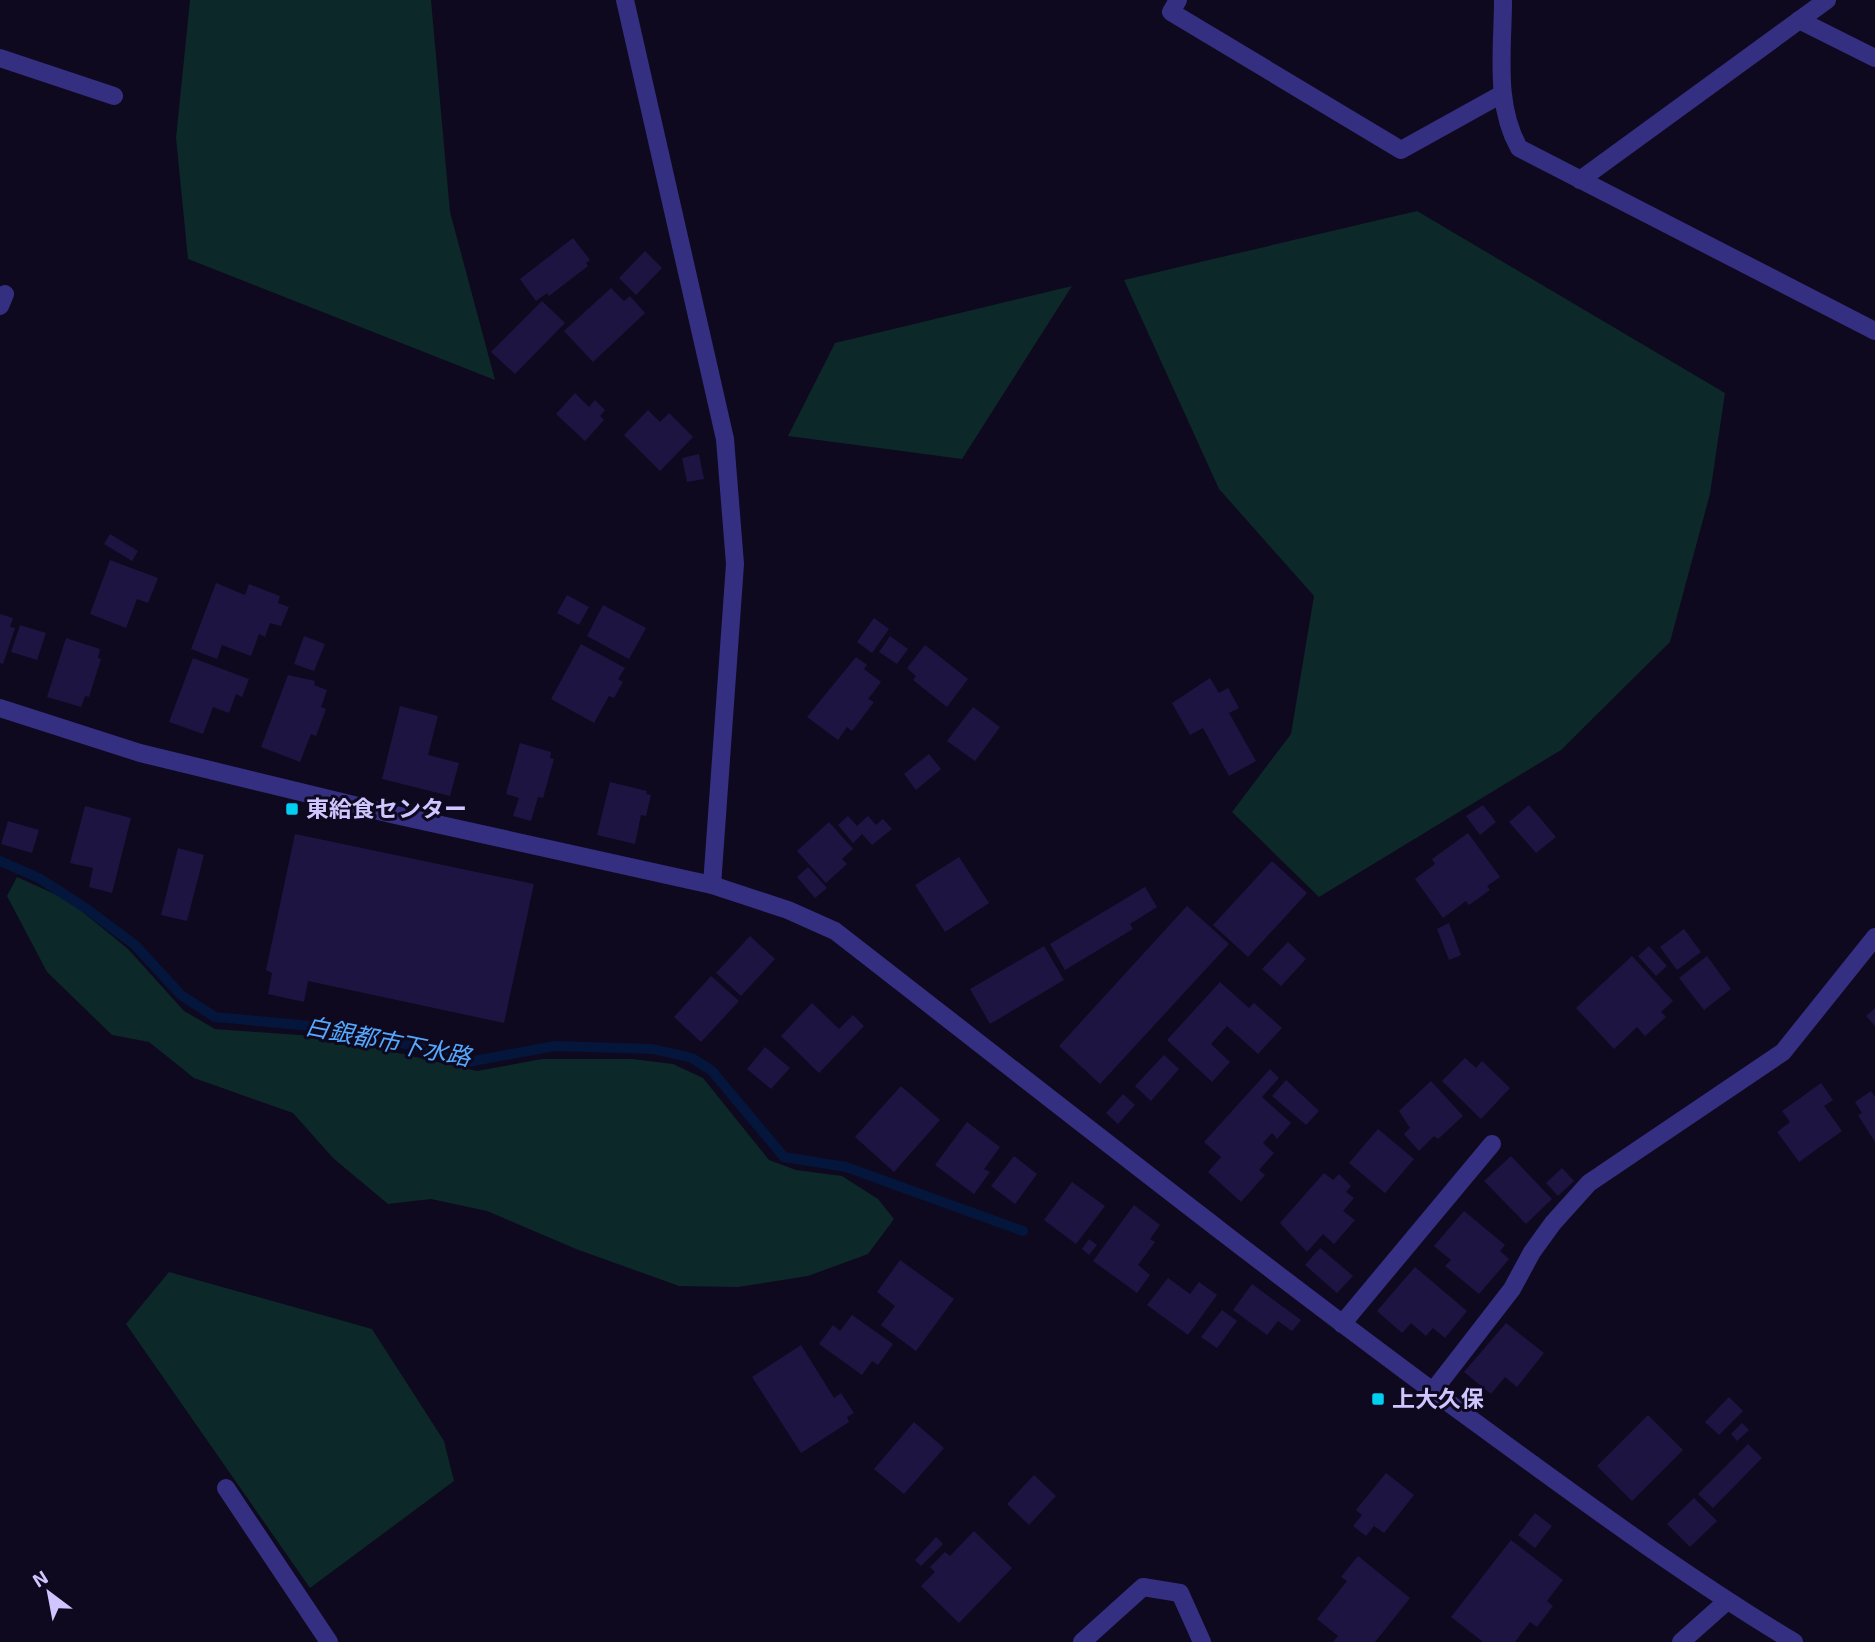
<svg xmlns="http://www.w3.org/2000/svg" width="1875" height="1642" viewBox="0 0 1875 1642" font-family="'Exo 2','Noto Sans JP',sans-serif">
<style>
.green{fill:#0c2828}
.lines{fill:none;stroke-linecap:round;stroke-linejoin:round}
.stream{stroke:#04163c;stroke-width:10}
.building{fill:#1e1441}
.minor{stroke:#352f82;stroke-width:18}
.poi-dot{fill:#00cff1;stroke:#0e091e;stroke-width:2.5}
.labels{text-anchor:middle;stroke-width:6;stroke-linejoin:round;paint-order:stroke}
.poi-label{font-size:23px;font-weight:bold;fill:#cfc6ff;stroke:#0e091e;text-anchor:start}
.water-label{font-size:24px;font-style:italic;fill:#54a9ff;stroke:#0e091e}
</style>
<rect width="100%" height="100%" fill="#0e091e"/>
<g class="green">
<polygon points="190,0 431,0 450,212 495,380 188,259 176,138"/>
<polygon points="1417,211 1725,393 1710,494 1670,642 1561,750 1319,897 1232,812 1291,734 1314,596 1219,489 1124,280"/>
<polygon points="1072,286 962,459 788,436 835,343"/>
<polygon points="17,877 68,900 128,949 184,1011 215,1029 328,1037 477,1071 542,1059 632,1059 673,1064 703,1078 769,1160 796,1170 842,1176 878,1199 894,1219 868,1254 808,1276 738,1287 679,1286 576,1249 487,1211 431,1199 388,1204 333,1158 293,1113 194,1078 149,1042 112,1035 47,972 7,896"/>
<polygon points="169,1272 372,1329 444,1441 454,1481 310,1588 126,1324"/>
</g>
<g class="lines">
<polyline class="stream" points="0,861 39,878 87,909 135,945 181,995 215,1017 333,1028 424,1048 468,1062 555,1046 653,1049 692,1058 712,1071 784,1157 846,1167 1023,1231"/>
</g>
<g class="building">
<polygon points="573,238 590,260 586,263 588,266 549,296 547,293 536,301 520,279"/>
<polygon points="645,251 662,268 636,295 619,278"/>
<polygon points="611,288 624,301 630,296 645,313 593,362 564,331"/>
<polygon points="542,301 565,323 515,374 491,352"/>
<polygon points="575,393 589,407 595,400 605,410 600,416 604,420 585,441 556,414"/>
<polygon points="648,410 660,422 669,413 693,437 660,471 624,435"/>
<polygon points="699,454 704,479 687,482 682,458"/>
<polygon points="110,534 138,551 132,561 104,544"/>
<polygon points="110,560 158,578 148,603 137,599 126,628 90,614"/>
<polygon points="216,583 245,595 249,584 280,596 278,603 289,607 281,626 270,623 265,637 259,634 251,656 222,645 217,659 191,649"/>
<polygon points="567,595 589,607 579,625 557,613"/>
<polygon points="603,605 646,628 629,659 587,636"/>
<polygon points="0,614 13,618 10,627 15,628 3,664 0,663"/>
<polygon points="874,618 889,629 872,653 857,642"/>
<polygon points="20,625 46,633 37,660 11,652"/>
<polygon points="304,636 325,644 314,671 294,664"/>
<polygon points="890,636 908,649 897,664 879,652"/>
<polygon points="66,638 100,649 98,658 101,659 89,697 85,696 81,707 47,697"/>
<polygon points="581,644 625,668 618,679 623,682 614,698 609,696 594,723 551,699"/>
<polygon points="925,645 968,679 947,707 913,680 916,676 907,668"/>
<polygon points="856,657 867,665 864,669 881,682 868,699 874,702 852,731 847,727 838,740 807,717"/>
<polygon points="193,658 249,679 242,697 236,694 229,713 213,707 203,734 169,722"/>
<polygon points="288,675 315,681 314,685 327,690 321,707 326,709 316,736 311,734 300,762 261,747"/>
<polygon points="1210,678 1219,693 1228,688 1239,708 1229,713 1256,761 1229,776 1203,728 1190,735 1172,703"/>
<polygon points="400,706 438,716 428,755 459,763 450,796 382,779"/>
<polygon points="973,707 1000,727 975,761 947,741"/>
<polygon points="520,743 551,752 550,758 554,759 543,798 538,797 531,821 513,816 519,798 506,794"/>
<polygon points="929,754 941,769 916,790 904,774"/>
<polygon points="610,782 647,791 646,794 651,795 646,816 641,815 635,844 597,835"/>
<polygon points="1483,805 1496,822 1480,835 1466,816"/>
<polygon points="1529,805 1556,837 1536,853 1509,822"/>
<polygon points="85,806 131,818 112,893 89,887 93,868 70,863"/>
<polygon points="848,816 857,826 868,816 876,825 883,819 892,829 872,845 862,834 853,843 838,825"/>
<polygon points="8,821 39,830 32,853 1,844"/>
<polygon points="829,822 853,849 842,859 847,864 826,883 797,851"/>
<polygon points="1468,833 1500,877 1487,886 1490,890 1469,905 1466,901 1443,918 1415,879 1435,864 1432,859"/>
<polygon points="295,834 534,884 504,1023 308,981 304,1002 268,994 272,973 266,970"/>
<polygon points="178,848 204,855 187,921 161,915"/>
<polygon points="959,857 989,903 945,932 915,885"/>
<polygon points="1272,861 1307,893 1248,957 1213,925"/>
<polygon points="808,867 827,888 815,898 797,877"/>
<polygon points="1145,887 1157,907 1130,924 1133,929 1065,970 1050,944"/>
<polygon points="1187,906 1229,944 1100,1084 1059,1046"/>
<polygon points="1449,923 1461,955 1449,960 1437,929"/>
<polygon points="1684,929 1701,952 1677,970 1660,947"/>
<polygon points="750,936 775,959 741,996 716,973"/>
<polygon points="1288,942 1306,959 1281,986 1262,969"/>
<polygon points="1044,946 1064,980 990,1024 970,989"/>
<polygon points="1649,946 1667,966 1656,976 1638,956"/>
<polygon points="1632,956 1673,1001 1661,1012 1666,1017 1645,1036 1637,1027 1614,1049 1576,1008"/>
<polygon points="1707,956 1731,989 1704,1010 1679,978"/>
<polygon points="711,976 739,1001 701,1042 674,1017"/>
<polygon points="1220,982 1249,1008 1254,1003 1282,1028 1258,1054 1227,1026 1211,1044 1230,1062 1212,1082 1167,1040"/>
<polygon points="812,1003 839,1029 853,1015 864,1026 819,1073 781,1036"/>
<polygon points="1875,1008 1875,1026 1866,1016"/>
<polygon points="765,1047 790,1068 771,1089 747,1069"/>
<polygon points="1164,1055 1179,1069 1151,1101 1135,1086"/>
<polygon points="1465,1058 1476,1068 1482,1061 1510,1088 1481,1119 1442,1081"/>
<polygon points="1270,1069 1279,1078 1262,1097 1291,1123 1277,1139 1272,1133 1263,1143 1274,1153 1259,1170 1265,1175 1241,1202 1208,1172 1221,1157 1204,1142"/>
<polygon points="1286,1080 1319,1111 1306,1125 1272,1096"/>
<polygon points="1431,1081 1463,1116 1438,1139 1434,1136 1419,1151 1404,1134 1410,1128 1399,1111"/>
<polygon points="1821,1083 1833,1100 1824,1106 1842,1131 1799,1162 1777,1132 1790,1122 1782,1111"/>
<polygon points="901,1086 940,1120 894,1172 855,1137"/>
<polygon points="1871,1091 1875,1097 1875,1142 1858,1115 1862,1113 1855,1102"/>
<polygon points="1123,1094 1135,1105 1118,1124 1106,1113"/>
<polygon points="967,1122 1000,1147 984,1169 990,1172 974,1194 935,1165"/>
<polygon points="1378,1129 1414,1159 1385,1193 1349,1163"/>
<polygon points="1014,1156 1037,1174 1015,1204 991,1186"/>
<polygon points="1511,1156 1552,1199 1526,1224 1484,1181"/>
<polygon points="1562,1168 1574,1181 1558,1196 1546,1183"/>
<polygon points="1324,1173 1333,1180 1339,1174 1351,1186 1346,1192 1354,1198 1343,1211 1355,1220 1334,1244 1323,1234 1307,1252 1280,1223"/>
<polygon points="1072,1182 1105,1206 1076,1244 1044,1220"/>
<polygon points="1134,1205 1160,1225 1150,1239 1155,1242 1138,1265 1150,1275 1137,1293 1093,1261"/>
<polygon points="1464,1211 1505,1245 1500,1251 1509,1259 1479,1294 1445,1266 1451,1260 1434,1246"/>
<polygon points="1089,1239 1097,1245 1089,1255 1082,1249"/>
<polygon points="1320,1248 1353,1276 1337,1293 1305,1265"/>
<polygon points="900,1260 954,1299 916,1351 881,1325 895,1306 877,1292"/>
<polygon points="1415,1267 1467,1311 1445,1338 1433,1328 1426,1336 1411,1323 1402,1333 1377,1311"/>
<polygon points="1168,1278 1190,1294 1199,1282 1217,1295 1188,1335 1147,1305"/>
<polygon points="1252,1284 1301,1320 1292,1331 1278,1321 1267,1335 1233,1310"/>
<polygon points="1222,1310 1237,1321 1217,1348 1201,1337"/>
<polygon points="852,1315 893,1344 878,1365 872,1361 862,1375 819,1344 833,1325 840,1331"/>
<polygon points="1506,1323 1544,1353 1517,1387 1505,1377 1491,1394 1464,1372"/>
<polygon points="801,1345 834,1398 841,1393 854,1413 847,1417 849,1422 801,1453 752,1377"/>
<polygon points="1729,1397 1743,1411 1719,1435 1705,1422"/>
<polygon points="1648,1415 1683,1450 1632,1501 1597,1466"/>
<polygon points="914,1422 944,1448 904,1494 874,1469"/>
<polygon points="1742,1423 1749,1430 1737,1441 1731,1434"/>
<polygon points="1748,1444 1762,1458 1713,1508 1698,1494"/>
<polygon points="1386,1473 1414,1495 1384,1533 1374,1526 1366,1536 1353,1526 1362,1515 1356,1510"/>
<polygon points="1034,1475 1056,1496 1029,1525 1007,1504"/>
<polygon points="1694,1498 1717,1521 1690,1547 1667,1524"/>
<polygon points="1535,1513 1552,1526 1535,1548 1518,1535"/>
<polygon points="974,1531 1012,1568 959,1623 921,1586 935,1572 930,1567 945,1552 950,1556"/>
<polygon points="936,1537 943,1544 921,1566 915,1560"/>
<polygon points="1511,1540 1563,1580 1547,1601 1553,1606 1537,1627 1530,1622 1515,1642 1483,1642 1451,1617"/>
<polygon points="1358,1556 1410,1598 1375,1642 1333,1642 1338,1636 1317,1619 1347,1581 1341,1577"/>
</g>
<g class="lines">
<g class="minor">
<polyline points="625,0 725,439 735,564 712,885"/>
<polyline points="1178,0 1171,12 1401,150 1502,94"/>
<path d="M1503 0C1503 50 1494 103 1519 148L1875 331"/>
<polyline points="1799,20 1875,58"/>
<polyline points="0,58 114,96"/>
<polyline points="1580,180 1827,0"/>
<polyline points="0,306 5,294"/>
<path d="M0 708 140 753 391 814 712 885 788 910 835 931C1045 1094 1254 1260 1468 1417 1575 1495 1681 1574 1794 1642"/>
<polyline points="1342,1324 1492,1144"/>
<polyline points="1433,1391 1512,1289 1532,1252 1553,1223 1589,1183 1783,1052 1875,937"/>
<polyline points="226,1488 329,1642"/>
<polyline points="1082,1642 1143,1587 1180,1593 1202,1642"/>
<polyline points="1681,1642 1727,1601"/>
</g>
</g>
<g class="poi-dot">
<rect x="285" y="802" width="14" height="14" rx="3.5"/>
<rect x="1371" y="1392" width="14" height="14" rx="3.5"/>
</g>
<g class="labels">
<g class="poi-label">
<text x="306" y="817">東給食センター</text>
<text x="1392" y="1407">上大久保</text>
</g>
<g class="water-label">
<text transform="translate(388 1042) rotate(11)" y="8">白銀都市下水路</text>
</g>
</g>
<g transform="translate(49 1593) rotate(328)" stroke="#0e091e" stroke-width="5" paint-order="stroke">
<path d="M0-5L12 26L0 18L-12 26Z" fill="#cfc6ff"/>
<text y="-10" font-size="19" font-weight="bold" text-anchor="middle" fill="#cfc6ff">N</text>
</g>
</svg>
